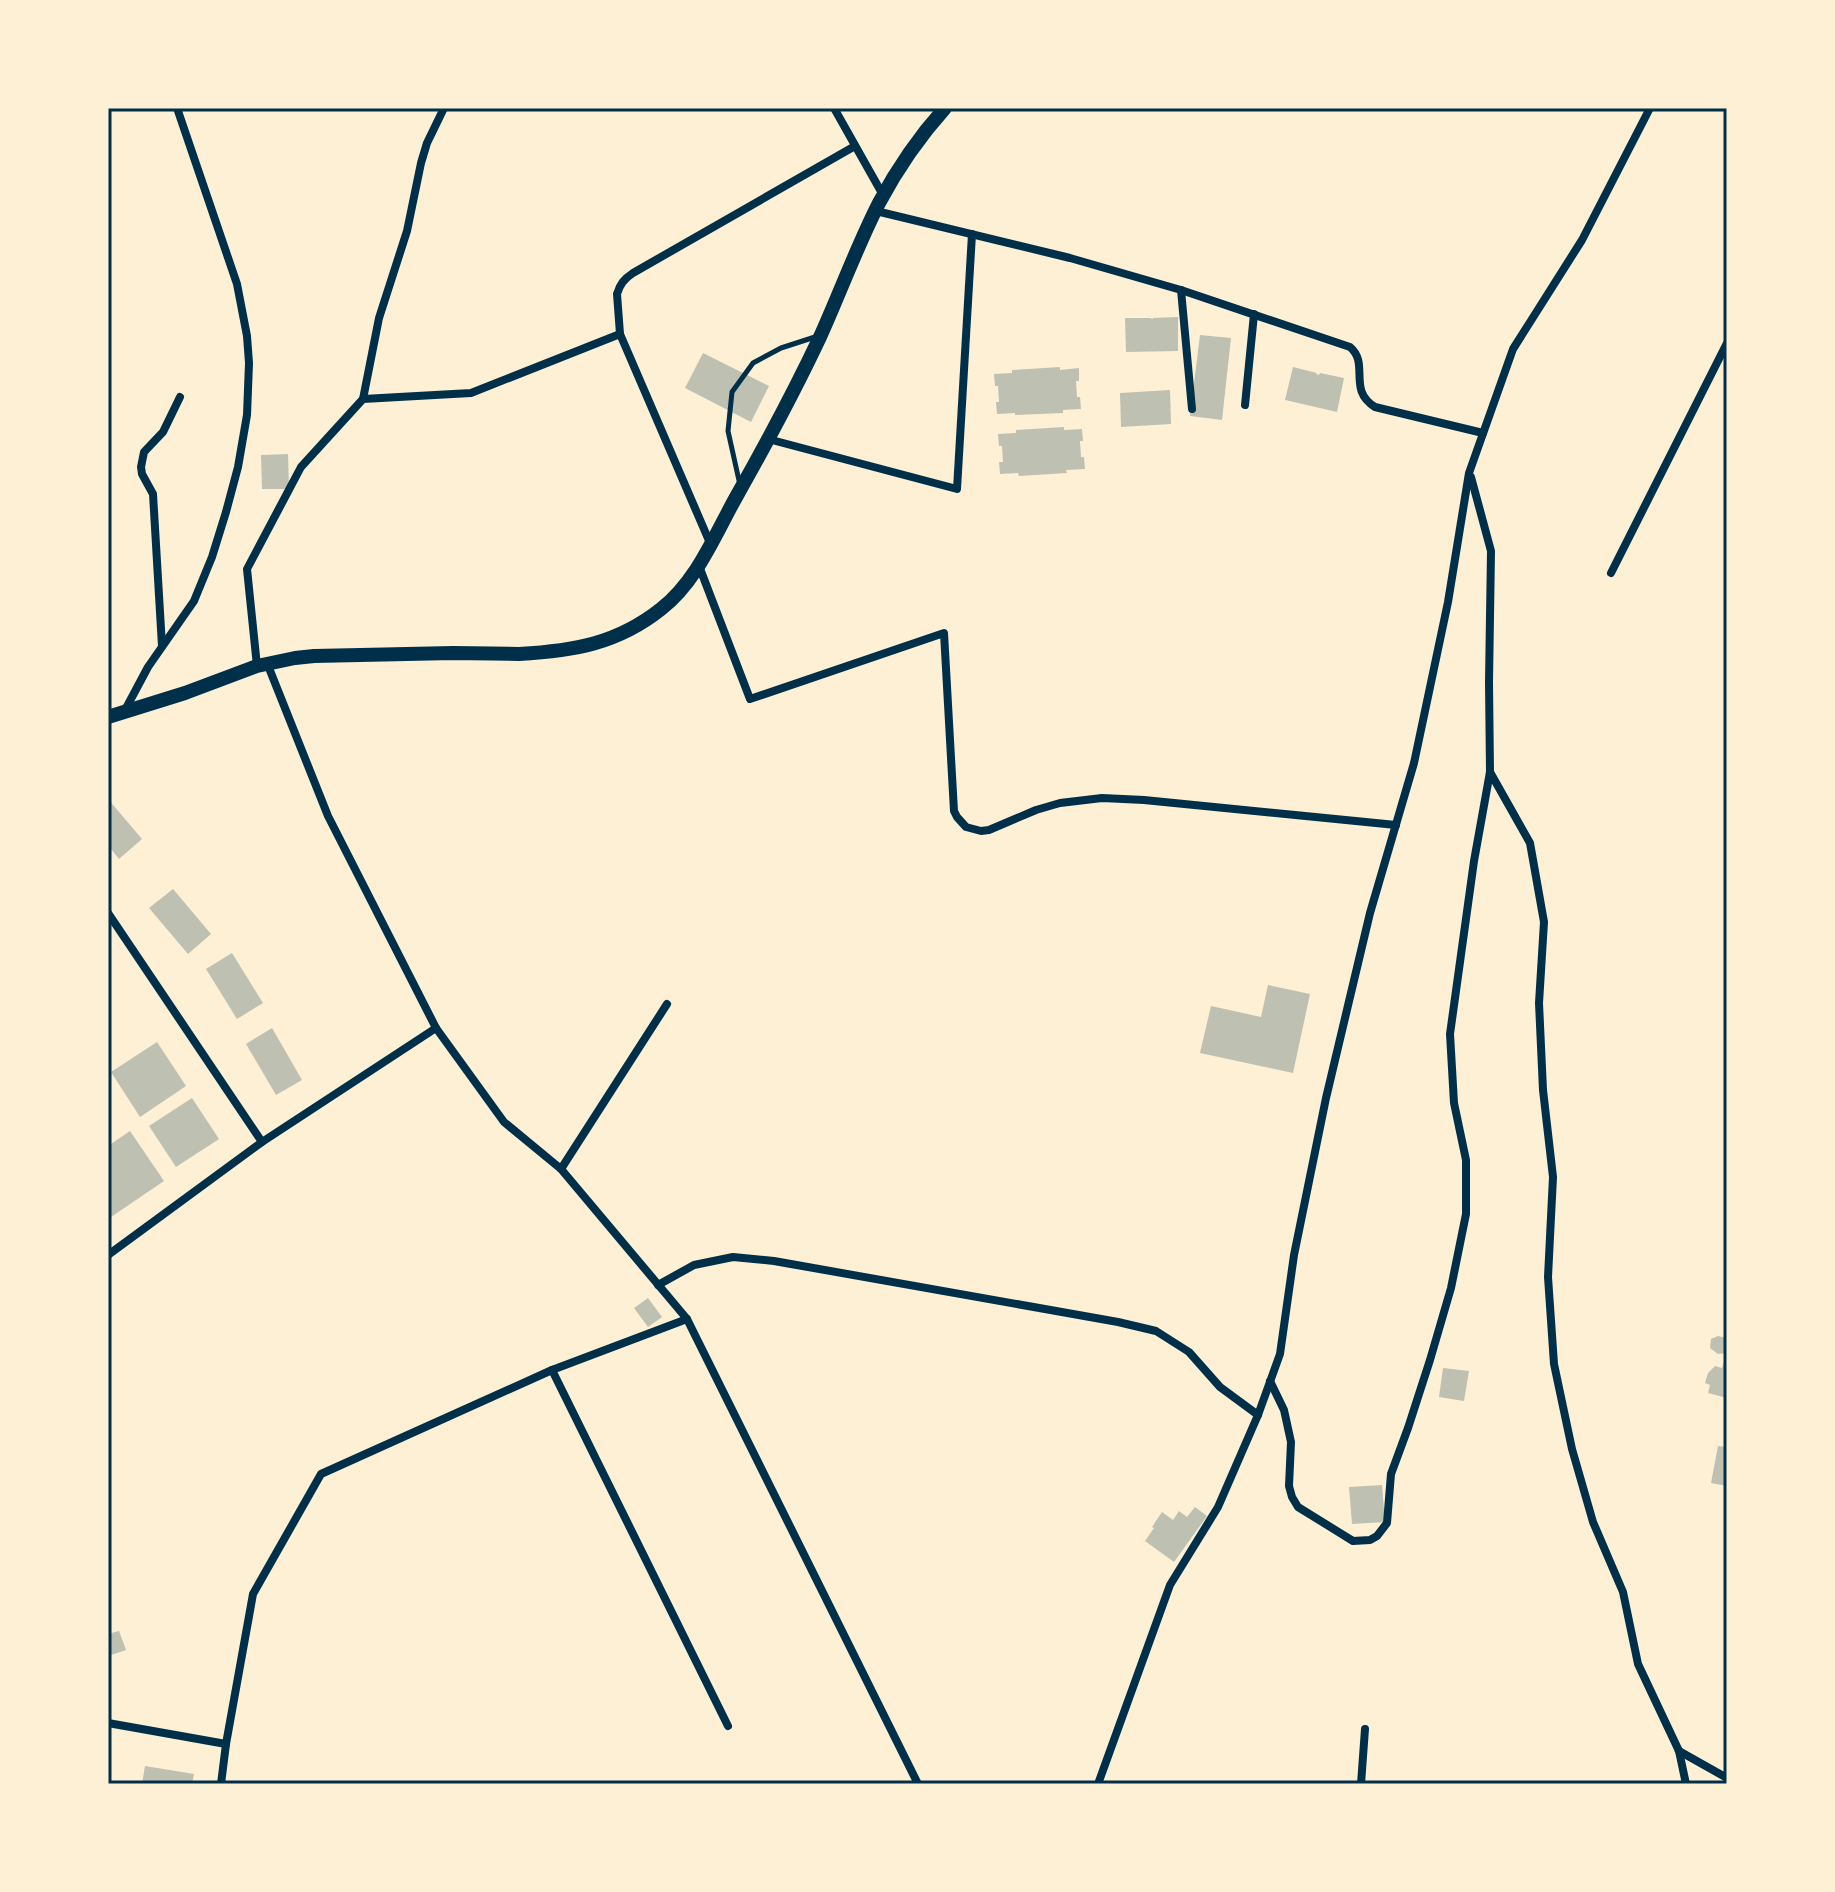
<svg xmlns="http://www.w3.org/2000/svg" width="1835" height="1892" viewBox="0 0 1835 1892" font-family="Cabin,sans-serif">
<style>
.building{fill:#bec0b2}
.lines{fill:none;stroke-linecap:round;stroke-linejoin:round}
.service{stroke:#003049;stroke-width:5}
.minor{stroke:#003049;stroke-width:8}
.secondary{stroke:#003049;stroke-width:14}
.neatline{fill:none;stroke:#003049;stroke-width:3}
</style>
<rect width="100%" height="100%" fill="#fdf0d5"/>
<g class="building">
<polygon points="1178,317 1178,351 1126,352 1125,318 1150,318 1153,319 1153,318"/>
<polygon points="1200,335 1231,338 1222,420 1190,416"/>
<polygon points="703,353 769,386 751,422 685,388"/>
<polygon points="1060,367 1060,370 1079,368 1079,381 1076,381 1077,397 1080,397 1081,409 1063,410 1063,413 1015,415 1015,413 997,414 996,402 999,402 998,386 995,386 994,374 1012,373 1012,370"/>
<polygon points="1293,367 1317,373 1316,374 1319,375 1320,373 1344,378 1337,412 1285,400"/>
<polygon points="1170,390 1171,424 1121,427 1120,393"/>
<polygon points="1064,427 1064,430 1082,429 1083,441 1080,441 1081,457 1084,457 1085,469 1066,470 1067,473 1019,476 1018,473 1000,474 999,462 1003,462 1002,446 999,446 998,434 1016,433 1016,430"/>
<polygon points="288,454 289,489 262,489 261,455"/>
<polygon points="108,799 142,839 119,859 108,845"/>
<polygon points="173,889 211,934 188,954 149,908"/>
<polygon points="232,953 263,1003 237,1019 206,969"/>
<polygon points="1268,985 1310,994 1293,1073 1200,1053 1211,1006 1261,1017"/>
<polygon points="272,1028 302,1080 276,1095 246,1044"/>
<polygon points="157,1042 186,1086 140,1117 111,1072"/>
<polygon points="192,1098 219,1139 176,1167 149,1126"/>
<polygon points="130,1131 164,1181 111,1217 108,1213 108,1146"/>
<polygon points="648,1298 662,1317 648,1327 634,1308"/>
<polygon points="1718,1336 1727,1338 1727,1353 1718,1354 1710,1348 1711,1339"/>
<polygon points="1726,1354 1727,1354 1727,1398 1708,1393 1710,1385 1705,1383 1708,1373 1715,1366 1722,1368"/>
<polygon points="1443,1368 1469,1371 1464,1401 1439,1397"/>
<polygon points="1718,1446 1727,1447 1727,1486 1711,1483"/>
<polygon points="1382,1485 1385,1522 1352,1524 1349,1487"/>
<polygon points="1195,1507 1207,1516 1174,1562 1145,1541 1154,1528 1152,1527 1162,1512 1173,1520 1179,1511 1187,1517"/>
<polygon points="119,1631 126,1650 108,1656 108,1634"/>
<polygon points="145,1766 194,1774 192,1784 142,1784"/>
</g>
<g class="lines">
<polyline class="service" points="740,485 728,431 732,392 753,363 781,348 815,337"/>
<g class="minor">
<polyline points="834,108 883,195"/>
<path d="M876 211 1070 258 1181 290 1350 347C1370 364 1347 390 1375 407L1483 433"/>
<polyline points="1181,290 1192,409"/>
<polyline points="363,399 379,318 407,231 421,163 427,143 444,108"/>
<polyline points="1245,405 1254,314"/>
<polyline points="768,439 957,489 972,234"/>
<path d="M710 543 620 334 617 294C620 284 624 279 633 273L855 146"/>
<polyline points="699,566 750,699 944,633 954,811 957,817 966,827 981,831 989,830 1036,810 1060,803 1102,798 1144,800 1396,825"/>
<polyline points="1611,573 1727,343"/>
<polyline points="162,646 153,494 142,474 141,467 144,452 163,432 180,397"/>
<polyline points="267,663 328,816 436,1028 504,1122 561,1169 687,1319 918,1784"/>
<polyline points="257,666 247,569 301,467 363,399 471,393 620,334"/>
<polyline points="124,712 148,667 194,601 212,557 226,512 238,467 247,415 249,363 247,336 237,284 177,108"/>
<polyline points="1490,772 1530,843 1544,922 1539,1003 1543,1090 1553,1177 1548,1277 1554,1364 1572,1449 1593,1522 1623,1592 1638,1664 1679,1751 1686,1784"/>
<polyline points="108,913 262,1142 108,1255"/>
<polyline points="262,1142 436,1028"/>
<polyline points="561,1169 667,1004"/>
<polyline points="658,1285 694,1265 733,1257 774,1261 1118,1322 1156,1331 1189,1352 1220,1387 1258,1415"/>
<polyline points="552,1370 728,1726"/>
<polyline points="1270,1381 1284,1410 1291,1442 1289,1486 1292,1497 1298,1507 1353,1541 1370,1540 1377,1536 1387,1523 1391,1474 1408,1428 1430,1360 1451,1288 1466,1214 1466,1160 1454,1103 1450,1034 1474,861 1490,772 1489,682 1491,551 1471,477"/>
<polyline points="108,1723 226,1744"/>
<polyline points="1679,1751 1727,1778"/>
<polyline points="221,1784 226,1744 253,1594 321,1474 552,1370 687,1319"/>
<polyline points="1098,1784 1170,1585 1218,1507 1258,1415 1280,1354 1294,1255 1326,1098 1370,913 1414,763 1448,602 1469,473 1513,349 1582,240 1650,108"/>
<polyline points="1361,1784 1365,1729"/>
</g>
<path class="secondary" d="M108 717 185 693 257 666 295 658 314 656 453 653 519 654C573 651 617 644 661 609 696 582 714 537 735 499 765 446 794 392 820 337 840 293 857 246 879 203 897 169 919 137 945 108"/>
</g>
<rect width="1835" height="1892" fill="none" stroke="#fdf0d5" stroke-width="220"/>
<rect x="110" y="110" width="1615" height="1672" class="neatline"/>
</svg>
